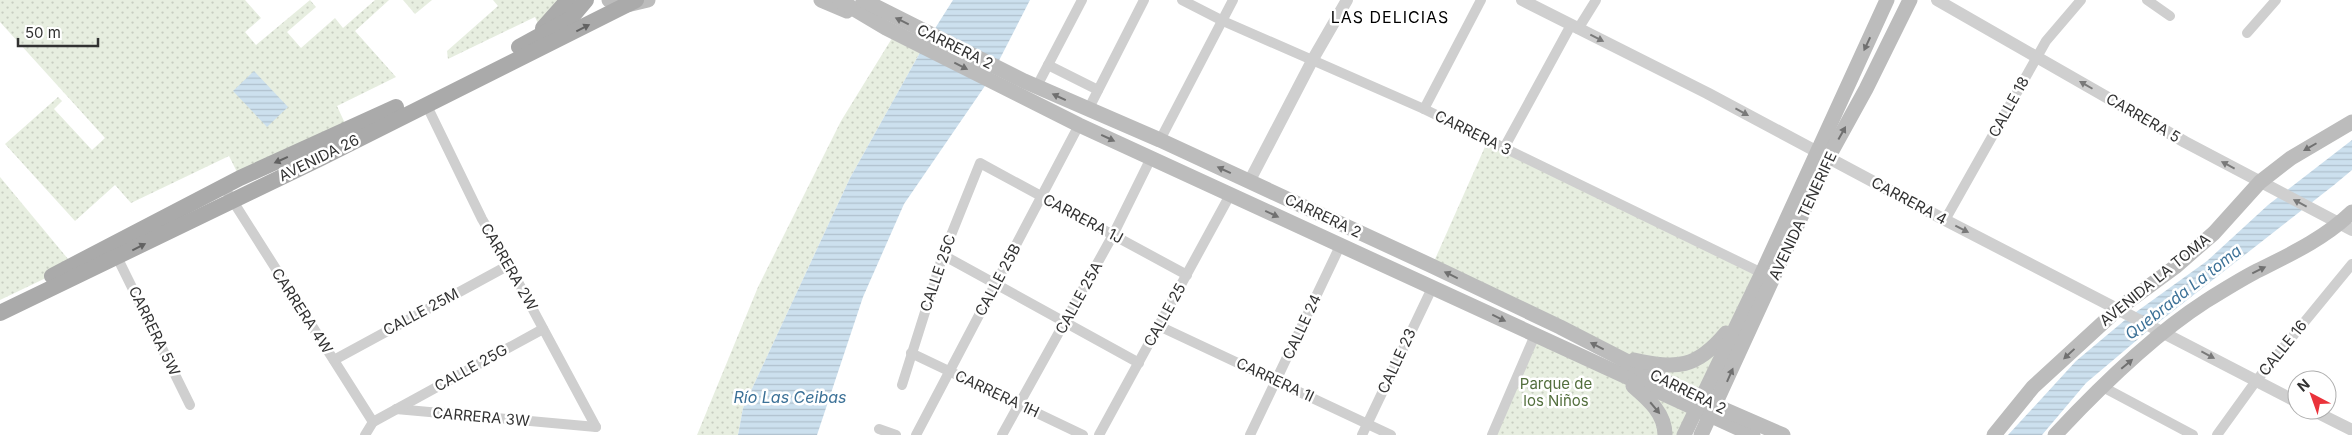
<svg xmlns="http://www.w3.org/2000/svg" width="2352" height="435" viewBox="0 0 2352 435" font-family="Inter,sans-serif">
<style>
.green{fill:url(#green-dots)}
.water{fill:url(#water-rules)}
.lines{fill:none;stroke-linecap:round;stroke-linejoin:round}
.minor{stroke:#cfcfcf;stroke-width:10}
.tertiary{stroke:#cfcfcf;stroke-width:12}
.secondary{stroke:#bcbcbc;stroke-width:15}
.primary{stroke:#aaa;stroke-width:16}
.oneway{fill:#707070}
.oneway2{fill:#626262}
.oneway3{fill:#797979}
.labels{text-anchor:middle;stroke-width:5;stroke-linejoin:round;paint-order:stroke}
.street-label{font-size:15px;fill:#323232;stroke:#fff}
.park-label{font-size:15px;fill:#536f3d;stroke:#fff}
.neighbourhood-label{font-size:16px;letter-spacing:1px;fill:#000;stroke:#fff}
.water-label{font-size:16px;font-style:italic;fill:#3c7197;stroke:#fff}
</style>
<defs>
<pattern id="green-dots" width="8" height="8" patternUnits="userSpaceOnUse" patternTransform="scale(1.25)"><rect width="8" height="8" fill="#e7eee0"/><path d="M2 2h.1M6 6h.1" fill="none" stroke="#c7cdc1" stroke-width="1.8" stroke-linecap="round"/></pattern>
<pattern id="water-rules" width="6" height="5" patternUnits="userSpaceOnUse" patternTransform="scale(1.25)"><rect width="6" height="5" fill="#cce0ee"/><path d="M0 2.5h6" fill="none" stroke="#b0c1cd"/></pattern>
</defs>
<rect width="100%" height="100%" fill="#fff"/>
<g class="green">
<polygon points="0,0 245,0 261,18 245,32 256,45 310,0 316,7 287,32 301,48 335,18 343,28 375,0 389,0 355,31 396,77 337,106 348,130 240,178 229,156 131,203 115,185 75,221 5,144 58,97 62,101 54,109 92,150 105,138 0,22"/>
<polygon points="403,0 432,0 415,14"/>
<polygon points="493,0 567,0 543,34 535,17 448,59 447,51 498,6"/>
<polygon points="894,35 922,49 850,178 743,408 738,435 697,435 758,287 841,121"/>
<polygon points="1488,140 1762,273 1700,399 1432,266"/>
<polygon points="0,177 73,265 0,300"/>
<polygon points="1535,335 1696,409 1684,435 1492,435"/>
</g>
<g class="water">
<polygon points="953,0 1030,0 989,80 904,204 863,297 817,435 738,435 743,408 850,178 922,49"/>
<polygon points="254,71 288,107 267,127 233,91"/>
<polygon points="2352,140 2352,170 2334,185 2150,329 2086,383 2042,435 2008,435 2076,361 2125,320 2207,261 2268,205"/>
</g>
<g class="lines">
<g class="minor">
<polyline points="1182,0 1223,21 1424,109 1762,273"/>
<polyline points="2147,0 2170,16"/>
<polyline points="1578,29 1596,0"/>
<polyline points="2247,33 2276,0"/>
<polyline points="1048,65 1098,90"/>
<polyline points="1037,86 1082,0"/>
<polyline points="426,104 482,219 509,265 596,427"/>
<polyline points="1424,109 1481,0"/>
<polyline points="1088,110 1144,0"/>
<polyline points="1160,140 1233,0"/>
<polyline points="1504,148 1571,25"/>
<polyline points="224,187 373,422"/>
<polyline points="1945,220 2046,41 2081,0"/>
<polyline points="943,255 1139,363"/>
<polyline points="117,257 190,405"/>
<polyline points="1159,326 1391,435"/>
<polyline points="911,353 1083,435"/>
<polyline points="334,360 509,265"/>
<polyline points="902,385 943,255 980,163 1187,275"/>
<polyline points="2101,386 2193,435"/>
<polyline points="396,409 596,427"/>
<polyline points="373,422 543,329"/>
<polyline points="879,429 896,435"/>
<polyline points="365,435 373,422"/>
<polyline points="916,435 1079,125"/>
<polyline points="1002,435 1113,235 1151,158"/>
<polyline points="1099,435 1230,195"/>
<polyline points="1250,435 1340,246"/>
<polyline points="1362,435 1433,286"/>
<polyline points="1492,435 1535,335"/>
<polyline points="2217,435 2256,381 2352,264"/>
</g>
<g class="tertiary">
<polyline points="1522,0 1707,93 1945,220 2297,402"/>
<polyline points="1937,0 2185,142 2352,230"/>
<polyline points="1249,182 1313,59 1347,0"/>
<polyline points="2312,410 2352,430"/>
</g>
<g class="secondary">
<polyline points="609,0 627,5 648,0"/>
<polyline points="821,0 847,11"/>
<polyline points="839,0 886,28 1079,125 1753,435"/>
<polyline points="863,0 1024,81 1160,140 1432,266 1560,327 1700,399 1783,435"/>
<path d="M1634 360C1677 369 1696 369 1726 333"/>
<path d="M1633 386C1648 399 1665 413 1665 435"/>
<polyline points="1684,435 1762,273 1887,0"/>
<polyline points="1701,435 1828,158 1866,89 1910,0"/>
<polyline points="1994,435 2033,387 2118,309 2175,267 2214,233 2260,182 2291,158 2352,122"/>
<path d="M2055 435C2098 389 2153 335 2206 301 2222 291 2238 281 2255 272 2289 255 2324 239 2352 212"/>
</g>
<g class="primary">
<polyline points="543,28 568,0"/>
<polyline points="519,47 570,19 586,0"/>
<polyline points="52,276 240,178 396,107"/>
<polyline points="0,313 319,159 636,0"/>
</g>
</g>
<defs><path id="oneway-solid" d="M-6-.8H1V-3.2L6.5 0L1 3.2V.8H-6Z" transform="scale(1.25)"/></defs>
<g class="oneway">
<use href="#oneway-solid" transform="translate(902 21) rotate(-154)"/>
<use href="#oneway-solid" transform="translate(1867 44) rotate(115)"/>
<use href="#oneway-solid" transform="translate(961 66) rotate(27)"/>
<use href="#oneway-solid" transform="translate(1059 97) rotate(-155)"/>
<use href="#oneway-solid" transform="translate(1842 133) rotate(-61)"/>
<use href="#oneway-solid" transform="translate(1108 138) rotate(25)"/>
<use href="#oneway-solid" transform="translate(2310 147) rotate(150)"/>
<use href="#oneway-solid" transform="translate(1224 170) rotate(-155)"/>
<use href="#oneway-solid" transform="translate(1272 214) rotate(25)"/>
<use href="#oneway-solid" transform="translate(2259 270) rotate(-26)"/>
<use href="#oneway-solid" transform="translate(1451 275) rotate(-154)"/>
<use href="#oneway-solid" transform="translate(1499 318) rotate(26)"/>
<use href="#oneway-solid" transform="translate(1597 346) rotate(-153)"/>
<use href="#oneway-solid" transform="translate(2069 354) rotate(137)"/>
<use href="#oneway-solid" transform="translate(2127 364) rotate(-40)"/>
<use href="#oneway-solid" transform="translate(1730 375) rotate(-66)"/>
<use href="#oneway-solid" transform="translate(1655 408) rotate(50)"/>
</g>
<g class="oneway2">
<use href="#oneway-solid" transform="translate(583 28) rotate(-27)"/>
<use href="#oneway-solid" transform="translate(281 160) rotate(156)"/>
<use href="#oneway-solid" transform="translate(139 247) rotate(-27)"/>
</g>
<g class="oneway3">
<use href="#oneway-solid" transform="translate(1597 38) rotate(27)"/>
<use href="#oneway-solid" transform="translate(2086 85) rotate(-150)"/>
<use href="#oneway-solid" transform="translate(1742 112) rotate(29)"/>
<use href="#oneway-solid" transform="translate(2228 165) rotate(-152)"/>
<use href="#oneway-solid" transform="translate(2300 203) rotate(-152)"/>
<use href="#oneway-solid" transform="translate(1962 229) rotate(27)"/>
<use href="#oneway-solid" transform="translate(2208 355) rotate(28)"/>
</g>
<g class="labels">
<g class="street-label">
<text transform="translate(955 47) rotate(26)" y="5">CARRERA 2</text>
<text transform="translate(2009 107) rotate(-61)" y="5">CALLE 18</text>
<text transform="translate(2143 118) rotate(30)" y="5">CARRERA 5</text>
<text transform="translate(1473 133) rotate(26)" y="5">CARRERA 3</text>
<text transform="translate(319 158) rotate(-26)" y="5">AVENIDA 26</text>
<text transform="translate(1909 201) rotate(28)" y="5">CARRERA 4</text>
<text transform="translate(1323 216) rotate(25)" y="5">CARRERA 2</text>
<text transform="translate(1803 216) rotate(-65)" y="5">AVENIDA TENERIFE</text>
<text transform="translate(1083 219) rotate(28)" y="5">CARRERA 1J</text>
<text transform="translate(509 267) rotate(60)" y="5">CARRERA 2W</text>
<text transform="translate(938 273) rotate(-71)" y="5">CALLE 25C</text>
<text transform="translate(998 280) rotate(-62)" y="5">CALLE 25B</text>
<text transform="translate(2155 280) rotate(-39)" y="5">AVENIDA LA TOMA</text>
<text transform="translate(1079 298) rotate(-61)" y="5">CALLE 25A</text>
<text transform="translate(302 311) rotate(57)" y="5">CARRERA 4W</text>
<text transform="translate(421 312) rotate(-28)" y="5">CALLE 25M</text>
<text transform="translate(1165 315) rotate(-61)" y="5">CALLE 25</text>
<text transform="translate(1302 327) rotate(-65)" y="5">CALLE 24</text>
<text transform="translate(154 331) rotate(64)" y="5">CARRERA 5W</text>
<text transform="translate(2283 348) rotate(-51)" y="5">CALLE 16</text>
<text transform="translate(1397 361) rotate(-65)" y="5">CALLE 23</text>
<text transform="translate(471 368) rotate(-29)" y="5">CALLE 25G</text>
<text transform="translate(1275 380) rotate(25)" y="5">CARRERA 1I</text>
<text transform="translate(1688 392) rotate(26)" y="5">CARRERA 2</text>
<text transform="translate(997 394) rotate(25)" y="5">CARRERA 1H</text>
<text transform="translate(481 417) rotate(5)" y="5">CARRERA 3W</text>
</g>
<g class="park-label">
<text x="1556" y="389">Parque de<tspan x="1556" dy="17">los Niños</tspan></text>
</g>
<g class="neighbourhood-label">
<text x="1390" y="23">LAS DELICIAS</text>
</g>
<g class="water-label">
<text transform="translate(2183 292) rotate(-38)" y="6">Quebrada La toma</text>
<text x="790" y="403">Río Las Ceibas</text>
</g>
</g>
<g transform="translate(2312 395) rotate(319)"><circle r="24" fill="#ffffff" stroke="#adadad"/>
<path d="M0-4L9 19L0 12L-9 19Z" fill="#ea333b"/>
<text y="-8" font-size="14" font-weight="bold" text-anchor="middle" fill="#323232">N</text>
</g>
<path d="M18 38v8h80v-8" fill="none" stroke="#323232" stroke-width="2.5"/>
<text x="25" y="38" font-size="15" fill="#323232" stroke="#ffffff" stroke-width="4" paint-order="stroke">50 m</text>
</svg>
